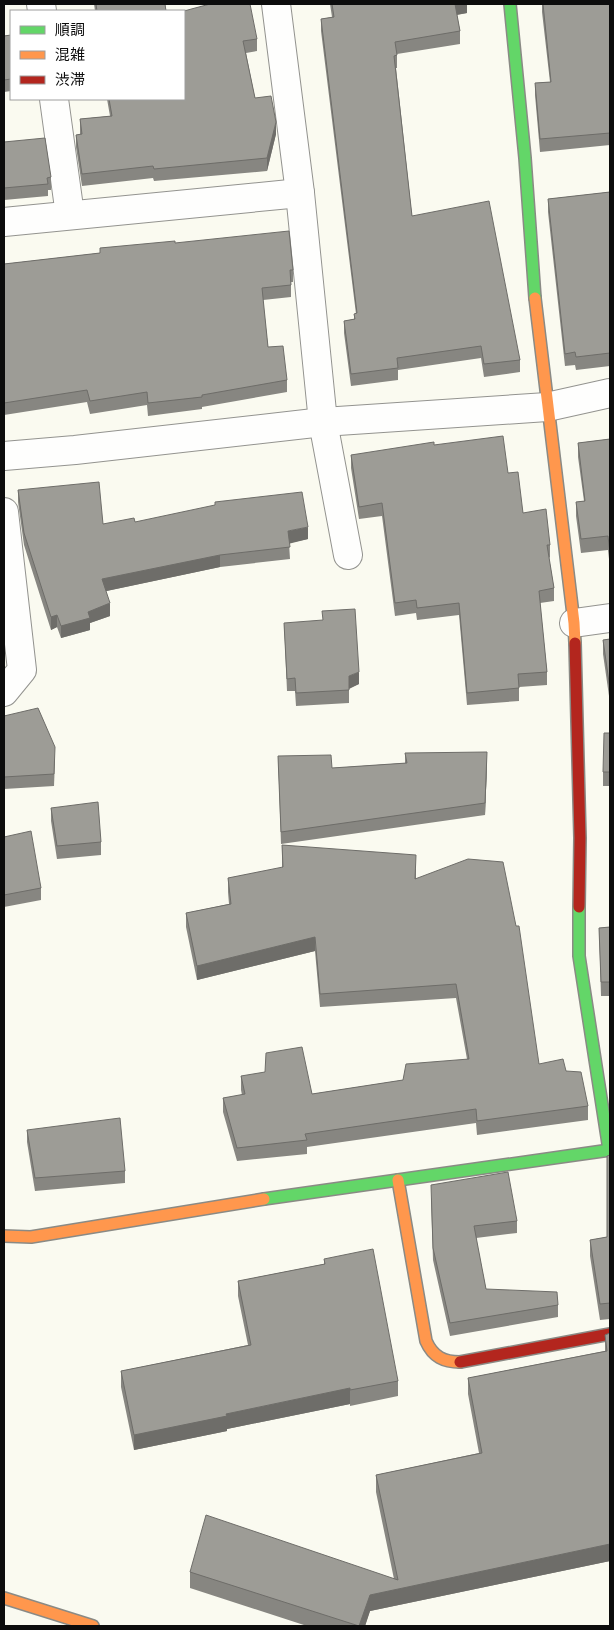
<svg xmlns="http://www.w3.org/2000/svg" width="614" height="1630" viewBox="0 0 614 1630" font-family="'Roboto Serif','Noto Sans JP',serif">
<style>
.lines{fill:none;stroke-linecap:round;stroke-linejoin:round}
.street-casing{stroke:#93938f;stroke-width:30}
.fast-casing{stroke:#8a8a85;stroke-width:14}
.slow-casing{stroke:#8a8a85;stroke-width:14}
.jam-casing{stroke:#8a8a85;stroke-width:14}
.street{stroke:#fefefd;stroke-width:28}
.fast{stroke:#63d668;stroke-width:11}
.slow{stroke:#ff974d;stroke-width:11}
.jam{stroke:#b3261e;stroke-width:11}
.wall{fill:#878681}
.shaded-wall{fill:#6e6d69}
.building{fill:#9d9c96;stroke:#6e6d69}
</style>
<rect width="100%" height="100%" fill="#fafaf0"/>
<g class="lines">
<g class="street-casing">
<g id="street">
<polyline points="41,4 42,11"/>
<polyline points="276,4 300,193 323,422 348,555"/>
<polyline points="54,99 70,215"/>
<polyline points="4,222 300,193"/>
<polyline points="4,456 75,450 323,422 547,407 610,393"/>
<polyline points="4,512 22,670 4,692"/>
<polyline points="574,623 610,618"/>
</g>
</g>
<g class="fast-casing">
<g id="fast">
<polyline points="510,4 525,158 535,298"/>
<polyline points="579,907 579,956 609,1150"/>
<polyline points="264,1199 610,1150"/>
</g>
</g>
<g class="slow-casing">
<g id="slow">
<polyline points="535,298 574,623 575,643"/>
<path d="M398 1180 426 1341C433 1357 444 1362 460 1362"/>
<polyline points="4,1236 31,1237 264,1199"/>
<polyline points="4,1598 93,1626"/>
</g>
</g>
<g class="jam-casing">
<g id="jam">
<polyline points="575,643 580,838 579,907"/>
<polyline points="460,1362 610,1334"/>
</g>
</g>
<use href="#street" class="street"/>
<use href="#fast" class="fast"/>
<use href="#slow" class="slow"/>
<use href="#jam" class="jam"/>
</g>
<g class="wall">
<polygon points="94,4 165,4 166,11 95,11"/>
<polygon points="330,4 467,4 467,13 457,15 460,31 460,44 397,54 397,68 396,68 412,216 520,360 520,372 484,377 481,358 398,370 398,380 351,386 344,333 344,321 354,319 354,314 356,314 321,31 321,19 332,17"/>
<polygon points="542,4 610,4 610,145 540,152 535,95 535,83 550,82 542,12"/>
<polygon points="184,11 257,39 257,51 246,53 255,98 276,134 267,171 154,181 153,178 82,186 76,147 76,135 80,134 80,119 110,116 107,99 184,99"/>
<polygon points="11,35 11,91 4,92 4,36"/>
<polygon points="4,142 51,177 51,190 48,190 48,196 4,200"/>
<polygon points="610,192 610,366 576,370 575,365 565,366 548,212 548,199"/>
<polygon points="175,243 293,270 293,282 291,282 291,297 263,300 268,347 287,380 287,392 202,407 202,409 148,416 147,405 90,414 87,402 4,415 4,264 100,253 100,248"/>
<polygon points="610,439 610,568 608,550 581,553 576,516 576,502 584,501 578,457 578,443"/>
<polygon points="434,445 508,473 523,513 550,545 550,557 549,558 554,588 554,601 540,603 547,672 547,685 519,687 519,701 467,705 459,615 417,620 416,613 395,616 382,516 359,519 351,468 351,455"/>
<polygon points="18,490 103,524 135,522 308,539 289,543 290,559 220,567 106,591 110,616 90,623 90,630 61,638 57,627 51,630 24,545 18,502"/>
<polygon points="284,623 359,684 349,688 349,703 296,706 295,691 287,691"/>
<polygon points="610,639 610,703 603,654 603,640"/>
<polygon points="4,716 55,760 54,786 4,789"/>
<polygon points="610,733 610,786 603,786 603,772"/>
<polygon points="405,753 487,765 485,815 281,844 278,756 332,768 405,763"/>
<polygon points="51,808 101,842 101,855 57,859 51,821"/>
<polygon points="4,837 41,888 41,900 4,907"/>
<polygon points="282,845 416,869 416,878 539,1064 566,1071 588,1106 588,1120 477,1135 476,1123 307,1147 307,1154 237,1161 223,1112 223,1098 242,1095 241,1090 241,1076 312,1094 403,1080 467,1059 456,998 320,1007 315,951 197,980 186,927 186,913 229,904 228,892 228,878 282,868"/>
<polygon points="610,927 610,996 601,996 599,928"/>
<polygon points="27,1130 125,1171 125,1183 35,1191 27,1142"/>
<polygon points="610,1155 610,1319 600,1320 590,1256 590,1240 607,1237"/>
<polygon points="431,1198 517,1221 517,1233 476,1238 486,1289 558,1305 558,1317 450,1336 433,1260"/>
<polygon points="324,1259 398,1381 398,1396 350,1406 350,1404 227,1429 227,1431 134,1450 121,1387 121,1371 248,1345 238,1296 238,1281 324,1264"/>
<polygon points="610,1333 610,1561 370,1611 365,1626 307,1626 190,1588 190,1572 394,1579 376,1492 376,1475 479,1453 468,1394 468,1378 605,1351 605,1335"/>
</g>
<g class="shaded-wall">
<polygon points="455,4 467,4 467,13 455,15"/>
<polygon points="276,122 276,134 267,171 267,158"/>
<polygon points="308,527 308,539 288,544 288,531"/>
<polygon points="220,555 220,567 102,592 102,579"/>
<polygon points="110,603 110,616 90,623 90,630 61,638 61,626 88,612"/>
<polygon points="57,615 57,627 51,630 51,617"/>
<polygon points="359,672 359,684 349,689 349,676"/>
<polygon points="487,752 487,765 485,815 485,803"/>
<polygon points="315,937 315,951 197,980 197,966"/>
<polygon points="350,1388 350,1404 227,1429 227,1431 134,1450 134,1435 226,1414"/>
<polygon points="610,1544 610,1561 370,1611 365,1626 359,1626 370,1595"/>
</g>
<g class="building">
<polygon points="96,4 165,4 166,11 97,11"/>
<polygon points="210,4 250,4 257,39 243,41 255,98 271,96 276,122 267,158 154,169 153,166 82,174 76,135 82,134 80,119 112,116 109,99 184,99 184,11"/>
<polygon points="332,4 455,4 460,31 395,42 397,55 394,56 412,216 489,201 520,360 484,364 481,346 397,358 398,368 351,374 344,321 355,319 354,314 357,313 321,19 334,17"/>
<polygon points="543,4 610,4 610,133 540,139 535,83 551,82"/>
<polygon points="11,35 11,79 4,80 4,36"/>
<polygon points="45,138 51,177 47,178 48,184 4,188 4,142"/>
<polygon points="610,192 610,353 576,357 575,352 565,354 548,199"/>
<polygon points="289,231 293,270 290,270 291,285 262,288 268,347 283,346 287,380 202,395 202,397 148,403 147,392 90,401 87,390 4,403 4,264 100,253 100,248 175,241 175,243"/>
<polygon points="503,436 508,473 518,472 523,513 546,509 550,545 547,545 554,588 539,591 547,672 518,674 519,688 467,693 459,603 417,608 416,600 395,603 382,503 359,507 351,455 434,442 434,445"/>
<polygon points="610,439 610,554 608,536 581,539 576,502 585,501 578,443"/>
<polygon points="99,482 103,524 134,518 135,522 215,505 215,502 302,492 308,527 288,531 290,547 220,555 102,579 110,603 88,612 90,618 61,626 57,615 51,617 24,533 18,490"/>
<polygon points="355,609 359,672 349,676 349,690 296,693 295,678 287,679 284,623 323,620 322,611"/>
<polygon points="610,639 610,689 603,640"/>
<polygon points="38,708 55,747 54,774 4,777 4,716"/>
<polygon points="604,733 610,733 610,772 603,772"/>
<polygon points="487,752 485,803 281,832 278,756 331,755 332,768 407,763 405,753"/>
<polygon points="98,802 101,842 57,846 51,808"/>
<polygon points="31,831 41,888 4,895 4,837"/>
<polygon points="282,845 416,855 415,879 468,859 503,862 516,926 519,926 539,1064 563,1059 566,1071 581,1072 588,1106 477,1121 476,1109 305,1134 307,1140 237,1148 223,1098 245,1094 241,1076 265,1072 266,1053 302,1047 312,1094 403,1080 406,1064 469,1059 456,984 320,994 315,937 197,966 186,913 231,904 228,878 283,867"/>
<polygon points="610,927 610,982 601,982 599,928"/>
<polygon points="120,1118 125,1171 35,1178 27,1130"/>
<polygon points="610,1155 610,1303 600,1304 590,1240 607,1237 607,1156"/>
<polygon points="508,1172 517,1221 474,1226 486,1289 557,1292 558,1305 450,1323 433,1248 431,1185"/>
<polygon points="373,1249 398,1381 350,1390 350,1388 226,1414 227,1416 134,1435 121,1371 251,1345 238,1281 325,1264 324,1259"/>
<polygon points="610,1333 610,1544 370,1595 359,1626 190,1572 206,1515 398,1580 376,1475 482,1453 468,1378 607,1351 605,1335"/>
</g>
<rect width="614" height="1630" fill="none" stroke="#0c0c0c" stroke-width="10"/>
<rect x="10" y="10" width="175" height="90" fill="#ffffff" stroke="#9e9e9e"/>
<rect x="20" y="26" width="25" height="8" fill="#63d668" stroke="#9e9e9e"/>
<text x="55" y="35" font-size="15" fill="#0c0c0c">順調</text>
<rect x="20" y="51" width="25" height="8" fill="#ff974d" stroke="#9e9e9e"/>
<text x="55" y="60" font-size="15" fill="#0c0c0c">混雑</text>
<rect x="20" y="76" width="25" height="8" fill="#b3261e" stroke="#9e9e9e"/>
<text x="55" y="85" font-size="15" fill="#0c0c0c">渋滞</text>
</svg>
